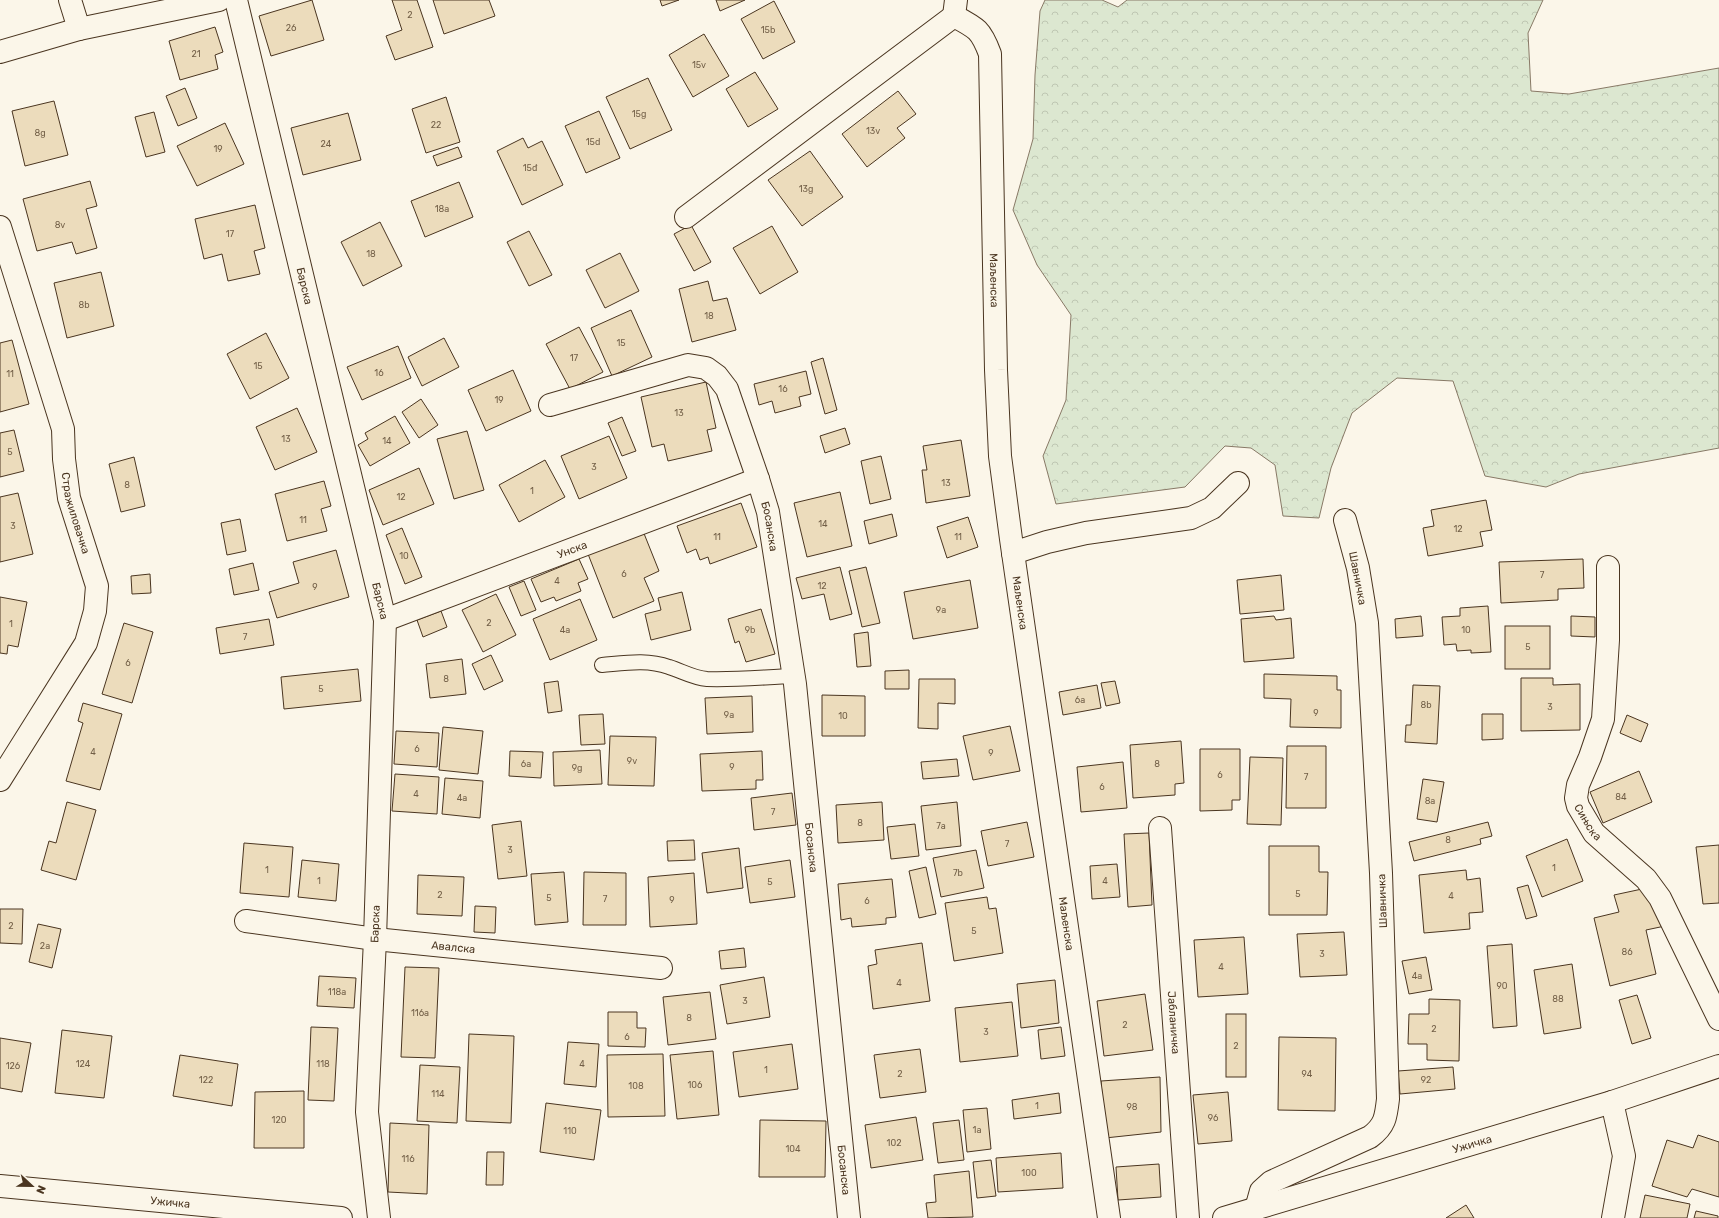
<svg xmlns="http://www.w3.org/2000/svg" width="1719" height="1218" viewBox="0 0 1719 1218" font-family="Rubik,sans-serif">
<style>
.forest{fill:url(#forest-crowns);stroke:#887966}
.building{fill:#ecdcbc;stroke:#4a3520}
.lines{fill:none;stroke-linecap:round;stroke-linejoin:round}
.lane-casing{stroke:#4a3520;stroke-width:16}
.street-casing{stroke:#4a3520;stroke-width:24}
.secondary-casing{stroke:#4a3520;stroke-width:24}
.lane{stroke:#fbf6e9;stroke-width:14}
.street{stroke:#fbf6e9;stroke-width:22}
.secondary{stroke:#fbf6e9;stroke-width:22}
.labels{text-anchor:middle;stroke-width:3;stroke-linejoin:round;paint-order:stroke}
.number-label{font-size:9px;fill:#725f47}
.street-label{font-size:11px;fill:#4a3520;stroke:#fbf6e9}
</style>
<defs>
<pattern id="forest-crowns" width="20" height="18" patternUnits="userSpaceOnUse"><rect width="20" height="18" fill="#dce7d0"/><path d="M2 6a3 3 0 1 1 6 0M12 15a3 3 0 1 1 6 0" fill="none" stroke="#bec7b2"/></pattern>
</defs>
<rect width="100%" height="100%" fill="#fbf6e9"/>
<polygon class="forest" points="1045,0 1102,0 1118,7 1127,0 1543,0 1528,33 1531,91 1569,94 1719,68 1719,448 1579,474 1546,487 1485,476 1453,381 1397,378 1352,413 1331,468 1319,518 1283,516 1275,465 1251,448 1225,446 1185,487 1056,504 1043,456 1066,400 1071,315 1037,265 1013,210 1033,139 1035,75 1040,11"/>
<g class="building">
<polygon points="312,0 324,40 271,56 259,16"/>
<polygon points="392,0 417,0 433,47 395,60 386,36 402,30"/>
<polygon points="433,0 489,0 495,16 444,34"/>
<polygon points="660,0 679,0 662,6"/>
<polygon points="716,0 745,0 720,11"/>
<polygon points="774,1 795,42 763,59 741,19"/>
<polygon points="215,27 223,52 215,55 218,69 180,80 169,41"/>
<polygon points="704,34 729,76 693,97 669,55"/>
<polygon points="755,72 778,109 748,127 726,89"/>
<polygon points="648,78 672,130 630,149 606,97"/>
<polygon points="185,88 197,118 178,126 166,96"/>
<polygon points="898,91 916,114 897,128 905,138 867,167 842,134"/>
<polygon points="446,97 460,142 426,153 412,109"/>
<polygon points="54,101 68,155 25,166 12,111"/>
<polygon points="599,111 620,158 586,173 565,126"/>
<polygon points="154,112 165,152 146,157 135,117"/>
<polygon points="348,113 361,160 303,175 291,128"/>
<polygon points="225,123 244,164 197,186 177,146"/>
<polygon points="523,138 528,148 542,141 563,185 522,205 497,151"/>
<polygon points="458,147 462,157 437,166 433,156"/>
<polygon points="810,151 843,197 802,226 768,180"/>
<polygon points="90,181 97,206 86,209 97,248 76,254 72,242 37,251 23,199"/>
<polygon points="459,182 473,217 425,237 411,201"/>
<polygon points="255,205 265,248 254,251 260,274 228,281 222,254 204,259 195,219"/>
<polygon points="380,222 402,266 363,286 341,242"/>
<polygon points="691,225 711,262 694,271 674,234"/>
<polygon points="772,226 798,272 760,294 733,248"/>
<polygon points="529,231 552,275 529,286 507,242"/>
<polygon points="620,253 639,291 605,308 586,270"/>
<polygon points="101,272 114,326 67,338 54,283"/>
<polygon points="708,281 713,301 727,298 736,330 692,342 679,289"/>
<polygon points="631,310 652,357 612,376 591,328"/>
<polygon points="579,327 603,372 570,389 546,344"/>
<polygon points="266,333 289,378 250,399 227,354"/>
<polygon points="444,338 459,367 422,386 408,357"/>
<polygon points="12,340 29,404 0,412 0,343"/>
<polygon points="398,346 411,378 362,400 347,367"/>
<polygon points="823,358 837,410 825,414 811,362"/>
<polygon points="513,370 531,411 486,431 468,390"/>
<polygon points="806,371 811,394 799,397 801,406 775,413 772,401 759,405 754,384"/>
<polygon points="706,382 716,428 707,430 712,451 668,461 664,444 652,447 641,397"/>
<polygon points="421,399 438,425 419,438 402,412"/>
<polygon points="297,408 317,452 275,470 256,427"/>
<polygon points="395,416 410,443 370,466 358,445 368,439 365,433"/>
<polygon points="622,417 636,451 622,456 608,423"/>
<polygon points="845,428 850,444 825,453 820,436"/>
<polygon points="14,430 24,471 0,477 0,433"/>
<polygon points="467,431 484,490 454,499 437,439"/>
<polygon points="609,436 627,478 579,499 561,456"/>
<polygon points="961,440 970,496 926,503 922,470 927,470 923,446"/>
<polygon points="881,456 891,499 870,504 861,461"/>
<polygon points="134,457 145,506 121,512 109,464"/>
<polygon points="545,460 565,497 519,522 499,485"/>
<polygon points="419,468 434,504 383,525 369,490"/>
<polygon points="324,481 331,506 321,509 327,531 287,541 275,494"/>
<polygon points="840,492 852,546 807,557 794,503"/>
<polygon points="18,493 33,554 0,562 0,497"/>
<polygon points="1486,500 1492,530 1480,532 1483,546 1428,556 1423,528 1434,526 1431,510"/>
<polygon points="741,503 757,547 710,564 708,557 700,560 696,549 687,553 677,526"/>
<polygon points="892,514 897,536 869,544 864,521"/>
<polygon points="968,517 978,547 947,558 937,527"/>
<polygon points="240,519 246,551 227,555 221,523"/>
<polygon points="402,528 422,577 405,584 386,535"/>
<polygon points="643,531 659,571 644,578 654,601 613,618 588,554"/>
<polygon points="336,550 349,597 277,618 269,592 299,583 293,562"/>
<polygon points="579,559 588,579 578,583 581,591 556,601 554,597 541,602 531,579"/>
<polygon points="1583,559 1584,588 1558,589 1558,600 1501,603 1499,562"/>
<polygon points="253,563 259,590 234,595 229,569"/>
<polygon points="840,567 852,614 830,620 824,594 802,599 796,578"/>
<polygon points="866,567 880,623 862,627 849,571"/>
<polygon points="150,574 151,593 132,594 131,576"/>
<polygon points="1281,575 1284,610 1240,614 1237,580"/>
<polygon points="970,580 978,628 913,639 904,592"/>
<polygon points="524,581 536,610 521,616 509,587"/>
<polygon points="682,592 691,630 651,640 645,614 661,610 658,598"/>
<polygon points="496,594 516,635 483,652 462,610"/>
<polygon points="0,597 27,602 18,647 8,645 7,654 0,653"/>
<polygon points="580,599 597,640 550,660 533,619"/>
<polygon points="1488,606 1491,652 1471,653 1471,650 1457,651 1456,644 1444,645 1442,617 1460,616 1460,608"/>
<polygon points="761,609 775,654 746,662 739,641 735,643 728,619"/>
<polygon points="441,611 447,627 423,637 417,620"/>
<polygon points="1274,616 1276,620 1291,618 1294,658 1244,662 1241,619"/>
<polygon points="1421,616 1423,636 1396,638 1395,619"/>
<polygon points="1571,616 1595,617 1595,637 1571,636"/>
<polygon points="269,619 274,645 220,654 216,628"/>
<polygon points="124,623 153,632 132,703 102,694"/>
<rect x="1505" y="626" width="45" height="43"/>
<polygon points="868,632 871,666 857,667 854,634"/>
<polygon points="491,655 503,681 484,690 472,664"/>
<polygon points="462,659 466,694 430,698 426,664"/>
<polygon points="358,669 361,701 284,709 281,677"/>
<polygon points="909,670 909,689 885,689 885,671"/>
<polygon points="1264,674 1337,676 1337,690 1341,690 1341,728 1290,727 1291,699 1264,698"/>
<polygon points="1521,678 1553,678 1553,685 1580,684 1580,730 1521,731"/>
<polygon points="919,679 955,679 955,704 938,703 938,729 918,728"/>
<polygon points="558,681 562,711 548,713 544,683"/>
<polygon points="1115,681 1120,703 1106,706 1101,683"/>
<polygon points="1097,685 1101,708 1063,715 1059,692"/>
<polygon points="1413,685 1440,686 1437,744 1405,742 1406,725 1411,725"/>
<polygon points="822,695 865,696 865,736 822,736"/>
<polygon points="752,696 753,732 707,734 705,698"/>
<polygon points="83,703 122,714 100,790 66,781 83,723 78,721"/>
<polygon points="603,714 605,744 581,745 579,715"/>
<polygon points="1482,714 1503,714 1503,739 1482,740"/>
<polygon points="1627,715 1648,724 1641,742 1620,733"/>
<polygon points="1010,726 1020,771 973,780 963,736"/>
<polygon points="443,727 483,731 478,774 439,770"/>
<polygon points="396,731 439,733 437,767 394,764"/>
<polygon points="610,736 656,737 654,786 608,785"/>
<polygon points="1181,741 1184,783 1175,784 1175,795 1133,798 1130,745"/>
<polygon points="1287,746 1326,746 1326,808 1286,808"/>
<polygon points="1200,749 1240,749 1240,800 1232,800 1232,810 1200,811"/>
<polygon points="600,750 602,784 554,786 553,752"/>
<polygon points="510,751 543,752 541,778 509,776"/>
<polygon points="762,751 763,780 756,780 756,789 702,791 700,754"/>
<polygon points="1250,757 1283,758 1281,825 1247,824"/>
<polygon points="957,759 959,776 923,779 921,762"/>
<polygon points="1123,762 1127,808 1081,812 1077,767"/>
<polygon points="1639,771 1652,802 1603,823 1590,792"/>
<polygon points="395,774 439,777 437,814 392,811"/>
<polygon points="445,778 483,781 480,818 442,814"/>
<polygon points="1423,779 1444,782 1437,822 1417,819"/>
<polygon points="792,793 796,825 754,830 751,798"/>
<polygon points="67,802 96,810 76,880 41,870 49,841 56,843"/>
<polygon points="882,802 884,840 838,843 836,805"/>
<polygon points="957,802 961,846 926,850 921,806"/>
<polygon points="521,821 527,876 498,879 492,825"/>
<polygon points="1027,822 1034,857 988,866 981,831"/>
<polygon points="1488,822 1492,836 1480,839 1481,844 1414,861 1409,842"/>
<polygon points="915,824 919,856 891,859 887,827"/>
<polygon points="1149,833 1152,905 1128,907 1124,834"/>
<polygon points="1567,839 1583,881 1542,897 1526,856"/>
<polygon points="694,840 695,860 668,861 667,841"/>
<polygon points="244,843 293,847 289,897 240,893"/>
<polygon points="1719,845 1719,903 1703,904 1696,847"/>
<polygon points="1269,846 1319,846 1319,872 1328,872 1327,915 1269,915"/>
<polygon points="739,848 743,888 707,893 702,853"/>
<polygon points="976,850 984,888 941,897 933,858"/>
<polygon points="302,860 339,864 336,901 298,897"/>
<polygon points="790,860 795,897 750,903 745,867"/>
<polygon points="1117,864 1120,897 1092,899 1090,866"/>
<polygon points="926,867 936,914 919,918 909,871"/>
<polygon points="1466,870 1467,880 1480,878 1483,912 1469,913 1470,929 1424,933 1419,875"/>
<polygon points="564,872 568,922 535,925 531,874"/>
<polygon points="584,872 626,873 626,925 583,925"/>
<polygon points="694,873 697,924 650,927 648,877"/>
<polygon points="418,875 464,877 462,916 417,914"/>
<polygon points="892,879 896,917 886,918 886,924 852,927 851,918 841,920 838,884"/>
<polygon points="1528,885 1537,916 1526,919 1517,888"/>
<polygon points="1642,889 1665,926 1646,930 1656,974 1610,986 1594,918 1619,912 1614,895"/>
<polygon points="987,897 989,909 996,908 1003,953 954,961 945,903"/>
<polygon points="475,906 496,907 495,933 474,932"/>
<polygon points="0,909 23,909 22,944 0,943"/>
<polygon points="38,924 61,929 52,968 29,962"/>
<polygon points="1344,932 1347,975 1300,977 1297,934"/>
<polygon points="1244,937 1248,994 1198,997 1194,940"/>
<polygon points="922,943 930,1001 873,1009 868,966 877,964 875,950"/>
<polygon points="1512,944 1517,1026 1493,1028 1487,946"/>
<polygon points="744,948 746,967 721,969 719,951"/>
<polygon points="1426,957 1432,990 1409,994 1402,961"/>
<polygon points="1572,964 1581,1028 1544,1034 1534,970"/>
<polygon points="405,967 439,968 435,1058 401,1057"/>
<polygon points="319,976 356,978 354,1008 317,1006"/>
<polygon points="764,977 770,1017 727,1024 720,985"/>
<polygon points="1055,980 1059,1023 1021,1028 1017,984"/>
<polygon points="710,992 716,1039 668,1045 663,997"/>
<polygon points="1145,994 1153,1050 1104,1056 1097,1001"/>
<polygon points="1637,995 1651,1038 1632,1044 1619,1000"/>
<polygon points="1429,999 1460,1000 1459,1061 1427,1060 1427,1044 1408,1044 1409,1014 1429,1014"/>
<polygon points="1012,1002 1018,1056 960,1062 955,1008"/>
<polygon points="608,1012 637,1012 637,1028 646,1028 645,1047 608,1046"/>
<rect x="1226" y="1014" width="20" height="63"/>
<polygon points="311,1027 338,1028 334,1101 308,1100"/>
<polygon points="1061,1027 1065,1056 1041,1059 1038,1030"/>
<polygon points="62,1030 112,1036 104,1098 55,1093"/>
<polygon points="469,1034 514,1036 511,1123 466,1121"/>
<polygon points="1279,1037 1336,1038 1335,1111 1278,1110"/>
<polygon points="0,1038 31,1043 22,1092 0,1088"/>
<polygon points="568,1042 599,1044 596,1087 564,1084"/>
<polygon points="792,1044 798,1089 739,1097 733,1052"/>
<polygon points="920,1049 926,1092 880,1098 874,1055"/>
<polygon points="713,1051 719,1115 677,1119 670,1055"/>
<polygon points="663,1054 665,1116 608,1117 607,1055"/>
<polygon points="180,1055 238,1064 232,1106 173,1096"/>
<polygon points="420,1065 460,1067 457,1123 417,1121"/>
<polygon points="1453,1067 1455,1089 1400,1094 1398,1071"/>
<polygon points="1160,1077 1161,1132 1105,1138 1101,1081"/>
<polygon points="304,1091 304,1148 254,1148 255,1092"/>
<polygon points="1228,1092 1232,1141 1198,1144 1193,1095"/>
<polygon points="1059,1093 1061,1113 1014,1119 1012,1100"/>
<polygon points="546,1103 601,1110 594,1160 540,1152"/>
<polygon points="987,1108 991,1149 967,1152 963,1110"/>
<polygon points="916,1117 923,1160 871,1168 865,1125"/>
<polygon points="760,1120 826,1121 825,1177 759,1177"/>
<polygon points="959,1120 964,1160 938,1163 933,1123"/>
<polygon points="390,1123 429,1125 427,1194 388,1192"/>
<polygon points="1698,1135 1719,1142 1719,1197 1692,1189 1687,1197 1652,1186 1667,1140 1693,1148"/>
<polygon points="487,1152 504,1152 503,1185 486,1185"/>
<polygon points="1061,1153 1063,1188 998,1192 996,1158"/>
<polygon points="991,1160 996,1196 977,1198 973,1162"/>
<polygon points="1159,1164 1161,1197 1118,1200 1116,1167"/>
<polygon points="969,1171 973,1217 928,1218 926,1203 936,1202 934,1175"/>
<polygon points="1645,1195 1690,1204 1687,1218 1640,1218"/>
<polygon points="1466,1205 1474,1218 1446,1218"/>
<polygon points="1696,1211 1718,1216 1718,1218 1694,1218"/>
</g>
<g class="lines">
<g class="lane-casing">
<path id="lane" d="M602 665C625 663 647 659 669 667 682 671 693 678 707 679 736 680 765 677 794 676"/>
</g>
<g class="street-casing">
<g id="street">
<polyline points="70,0 79,29"/>
<path id="s1" d="M236 0 385 620 375 939 367 1112 379 1218"/>
<path id="s2" d="M956 0 954 16C977 28 981 30 990 54L996 370 1000 456 1011 539 1109 1218"/>
<polyline points="0,52 79,29 219,0"/>
<polyline points="686,217 954,16"/>
<path id="s3" d="M0 227 63 429 64 459 69 498 97 586 95 611 86 643 0 780"/>
<path id="s4" d="M550 405 688 365 706 368 717 376 727 389 758 479 768 512 795 684 849 1218"/>
<polyline points="1013,553 1047,542 1086,533 1191,518 1212,508 1238,483"/>
<path id="s5" d="M1608 567V640L1603 719 1590 757 1578 785 1576 798 1578 806 1594 833 1646 879 1660 898 1719 1019"/>
<path id="s6" d="M385 620 758 479"/>
<path id="s7" d="M1160 828 1188 1218"/>
<path id="s8" d="M246 921 375 939 661 968"/>
<polyline points="1612,1102 1624,1156 1613,1218"/>
<path d="M1256 1209 1261 1191 1271 1182 1370 1137C1385 1126 1386 1117 1388 1099L1381 873 1367 623 1358 568 1345 520"/>
</g>
</g>
<g class="secondary-casing">
<g id="secondary">
<path id="s9" d="M0 1186 341 1218"/>
<path id="s10" d="M1224 1218 1612 1102 1719 1066"/>
</g>
</g>
<use href="#lane" class="lane"/>
<use href="#street" class="street"/>
<use href="#secondary" class="secondary"/>
</g>
<g class="labels">
<g class="number-label">
<text x="410" y="18">2</text>
<text x="291" y="31">26</text>
<text x="768" y="33">15b</text>
<text x="196" y="57">21</text>
<text x="699" y="68">15v</text>
<text x="639" y="117">15g</text>
<text x="436" y="128">22</text>
<text x="873" y="134">13v</text>
<text x="40" y="136">8g</text>
<text x="593" y="145">15d</text>
<text x="326" y="147">24</text>
<text x="218" y="152">19</text>
<text x="530" y="171">15đ</text>
<text x="806" y="192">13g</text>
<text x="442" y="212">18a</text>
<text x="60" y="228">8v</text>
<text x="230" y="237">17</text>
<text x="371" y="257">18</text>
<text x="84" y="308">8b</text>
<text x="709" y="319">18</text>
<text x="621" y="346">15</text>
<text x="574" y="361">17</text>
<text x="258" y="369">15</text>
<text x="379" y="376">16</text>
<text x="10" y="377">11</text>
<text x="783" y="392">16</text>
<text x="499" y="403">19</text>
<text x="679" y="416">13</text>
<text x="286" y="442">13</text>
<text x="387" y="444">14</text>
<text x="10" y="455">5</text>
<text x="594" y="470">3</text>
<text x="946" y="486">13</text>
<text x="127" y="488">8</text>
<text x="532" y="494">1</text>
<text x="401" y="500">12</text>
<text x="303" y="523">11</text>
<text x="823" y="527">14</text>
<text x="13" y="529">3</text>
<text x="1458" y="532">12</text>
<text x="717" y="540">11</text>
<text x="958" y="540">11</text>
<text x="404" y="559">10</text>
<text x="624" y="577">6</text>
<text x="1542" y="578">7</text>
<text x="557" y="584">4</text>
<text x="822" y="589">12</text>
<text x="315" y="590">9</text>
<text x="941" y="613">9a</text>
<text x="489" y="626">2</text>
<text x="11" y="627">1</text>
<text x="565" y="633">4a</text>
<text x="750" y="633">9b</text>
<text x="1466" y="633">10</text>
<text x="245" y="640">7</text>
<text x="1528" y="650">5</text>
<text x="128" y="666">6</text>
<text x="446" y="682">8</text>
<text x="321" y="692">5</text>
<text x="1080" y="703">6a</text>
<text x="1426" y="708">8b</text>
<text x="1550" y="710">3</text>
<text x="1316" y="716">9</text>
<text x="729" y="718">9a</text>
<text x="843" y="719">10</text>
<text x="417" y="752">6</text>
<text x="93" y="755">4</text>
<text x="991" y="756">9</text>
<text x="632" y="764">9v</text>
<text x="526" y="767">6a</text>
<text x="1157" y="767">8</text>
<text x="732" y="770">9</text>
<text x="577" y="771">9g</text>
<text x="1220" y="778">6</text>
<text x="1306" y="780">7</text>
<text x="1102" y="790">6</text>
<text x="416" y="797">4</text>
<text x="1621" y="800">84</text>
<text x="462" y="801">4a</text>
<text x="1430" y="804">8a</text>
<text x="773" y="815">7</text>
<text x="860" y="826">8</text>
<text x="941" y="829">7a</text>
<text x="1448" y="843">8</text>
<text x="1007" y="847">7</text>
<text x="510" y="853">3</text>
<text x="1554" y="871">1</text>
<text x="267" y="873">1</text>
<text x="958" y="876">7b</text>
<text x="319" y="884">1</text>
<text x="1105" y="884">4</text>
<text x="770" y="885">5</text>
<text x="1298" y="897">5</text>
<text x="440" y="898">2</text>
<text x="1451" y="899">4</text>
<text x="549" y="901">5</text>
<text x="605" y="902">7</text>
<text x="672" y="903">9</text>
<text x="867" y="904">6</text>
<text x="11" y="929">2</text>
<text x="974" y="934">5</text>
<text x="45" y="949">2a</text>
<text x="1627" y="955">86</text>
<text x="1322" y="957">3</text>
<text x="1221" y="970">4</text>
<text x="1417" y="979">4a</text>
<text x="899" y="986">4</text>
<text x="1502" y="989">90</text>
<text x="337" y="995">118a</text>
<text x="1558" y="1002">88</text>
<text x="745" y="1004">3</text>
<text x="420" y="1016">116a</text>
<text x="689" y="1021">8</text>
<text x="1125" y="1028">2</text>
<text x="1434" y="1032">2</text>
<text x="986" y="1035">3</text>
<text x="627" y="1040">6</text>
<text x="1236" y="1049">2</text>
<text x="83" y="1067">124</text>
<text x="323" y="1067">118</text>
<text x="582" y="1067">4</text>
<text x="13" y="1069">126</text>
<text x="766" y="1073">1</text>
<text x="900" y="1077">2</text>
<text x="1307" y="1077">94</text>
<text x="206" y="1083">122</text>
<text x="1426" y="1083">92</text>
<text x="695" y="1088">106</text>
<text x="636" y="1089">108</text>
<text x="438" y="1097">114</text>
<text x="1037" y="1109">1</text>
<text x="1132" y="1110">98</text>
<text x="1213" y="1121">96</text>
<text x="279" y="1123">120</text>
<text x="977" y="1133">1a</text>
<text x="570" y="1134">110</text>
<text x="894" y="1146">102</text>
<text x="793" y="1152">104</text>
<text x="408" y="1162">116</text>
<text x="1029" y="1176">100</text>
</g>
<g class="street-label">
<text dy="4" stroke="none"><textPath href="#s2" startOffset="297">Маљенска</textPath></text>
<text dy="4" stroke="none"><textPath href="#s1" startOffset="294">Барска</textPath></text>
<text dy="4" stroke="none"><textPath href="#s3" startOffset="297">Стражиловачка</textPath></text>
<text dy="4" stroke="none"><textPath href="#s4" startOffset="336">Босанска</textPath></text>
<text dy="4" stroke="none"><textPath href="#s6" startOffset="200">Унска</textPath></text>
<text transform="translate(1358 578) rotate(79)" y="4">Шавничка</text>
<text dy="4" stroke="none"><textPath href="#s1" startOffset="618">Барска</textPath></text>
<text dy="4" stroke="none"><textPath href="#s2" startOffset="621">Маљенска</textPath></text>
<text dy="4" stroke="none"><textPath href="#s5" startOffset="263">Сињска</textPath></text>
<text dy="4" stroke="none"><textPath href="#s4" startOffset="660">Босанска</textPath></text>
<text transform="translate(1382 901) rotate(-92)" y="4">Шавничка</text>
<text transform="translate(375 924) rotate(-88)" y="4">Барска</text>
<text dy="4" stroke="none"><textPath href="#s2" startOffset="945">Маљенска</textPath></text>
<text dy="4" stroke="none"><textPath href="#s8" startOffset="209">Авалска</textPath></text>
<text dy="4" stroke="none"><textPath href="#s7" startOffset="195">Јабланичка</textPath></text>
<text dy="4" stroke="none"><textPath href="#s10" startOffset="259">Ужичка</textPath></text>
<text dy="4" stroke="none"><textPath href="#s4" startOffset="984">Босанска</textPath></text>
<text dy="4" stroke="none"><textPath href="#s9" startOffset="171">Ужичка</textPath></text>
</g>
</g>
<g transform="translate(32 1186) rotate(112)" stroke="#fbf6e9" stroke-width="3" paint-order="stroke">
<path d="M0-3L7 15L0 10L-7 15Z" fill="#4a3520"/>
<text y="-6" font-size="11" font-weight="bold" text-anchor="middle" fill="#4a3520">N</text>
</g>
</svg>
